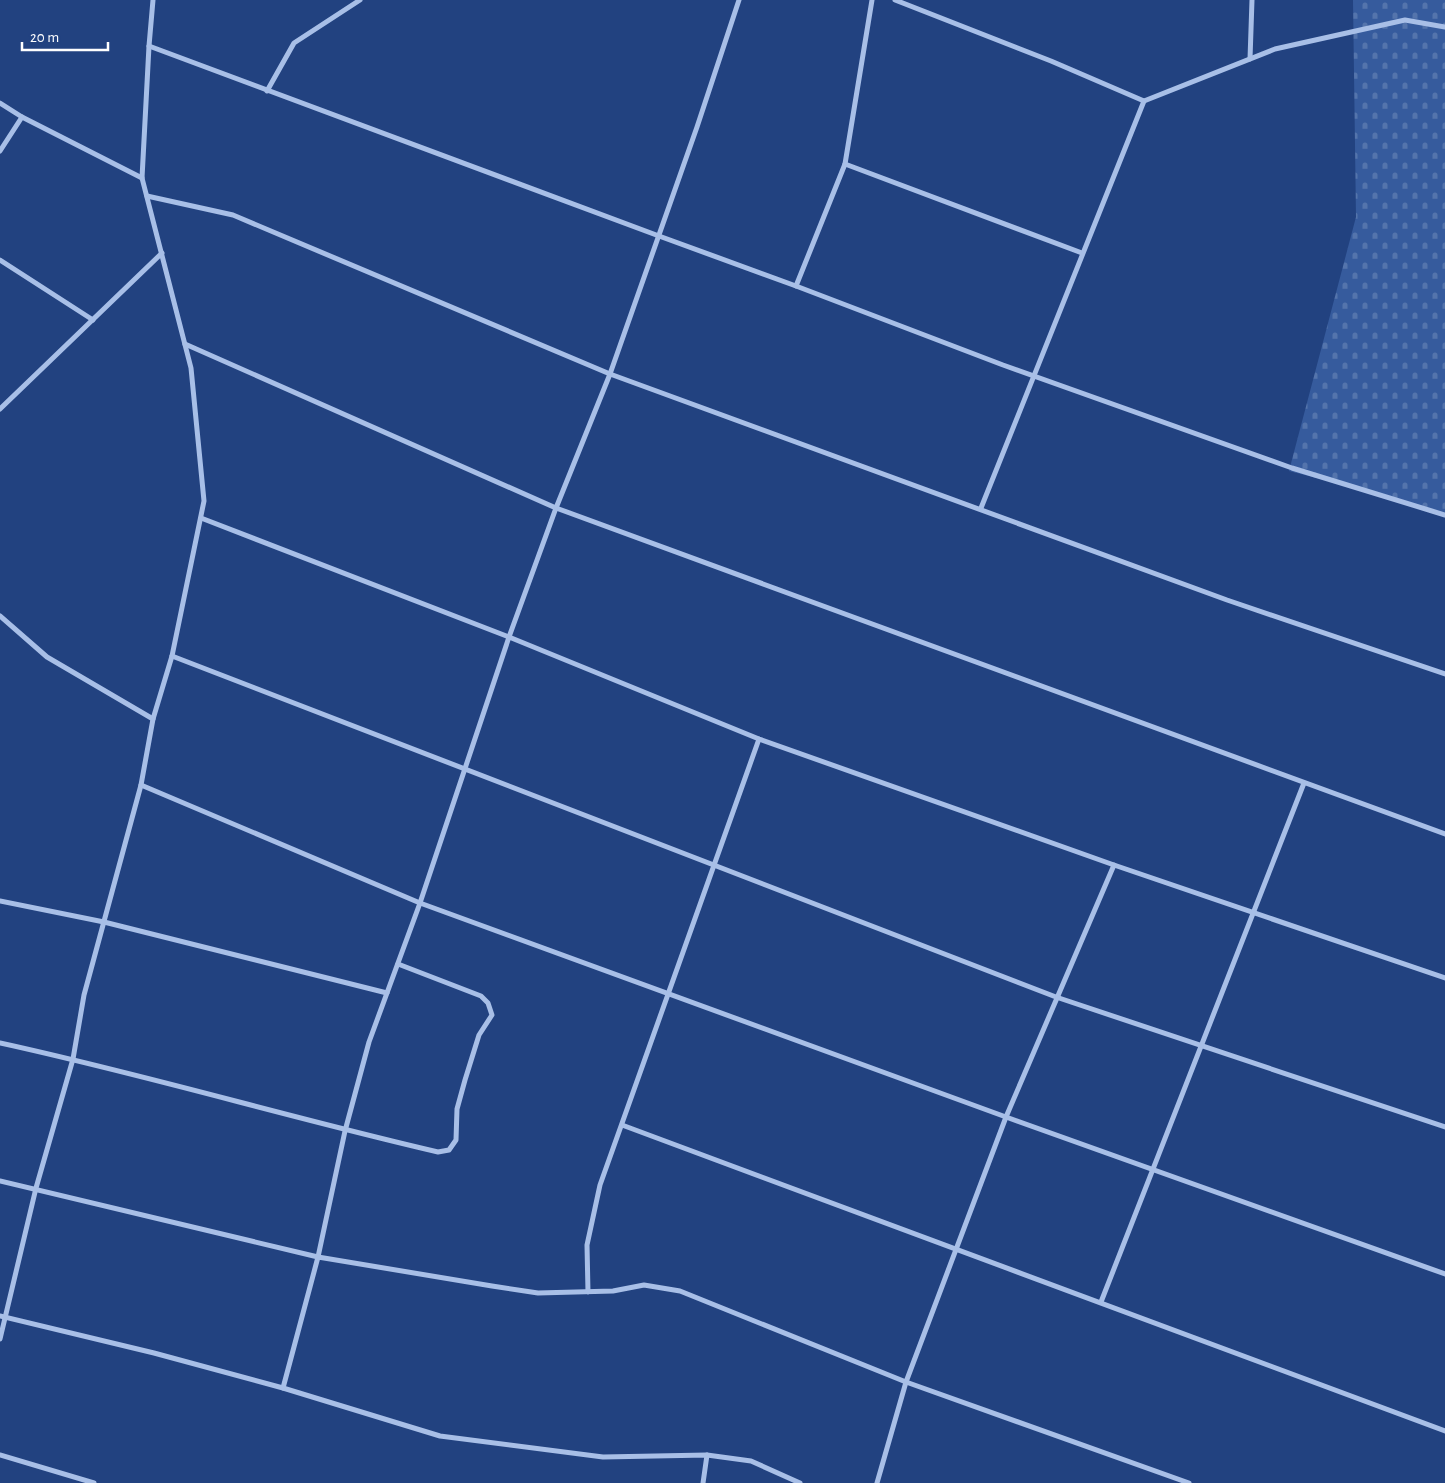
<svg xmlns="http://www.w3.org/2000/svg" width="1445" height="1483" viewBox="0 0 1445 1483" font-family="'Alegreya Sans',sans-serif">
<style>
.cemetery{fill:url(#cemetery-stones)}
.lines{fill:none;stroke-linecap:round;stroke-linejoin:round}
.minor{stroke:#a8bfe7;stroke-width:5}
</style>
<defs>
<pattern id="cemetery-stones" width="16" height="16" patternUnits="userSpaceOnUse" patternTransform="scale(1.25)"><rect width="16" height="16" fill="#365b9d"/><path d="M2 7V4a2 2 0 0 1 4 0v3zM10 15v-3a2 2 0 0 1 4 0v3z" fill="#5474ac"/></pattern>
</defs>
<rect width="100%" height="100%" fill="#224280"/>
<polygon class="cemetery" points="1353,0 1445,0 1445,515 1388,496 1289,471 1356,217"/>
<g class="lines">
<g class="minor">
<polyline points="895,0 1051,61 1144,101 1275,49 1405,20 1445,27"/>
<polyline points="149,46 659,236 796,286 1003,365 1292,468 1445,515"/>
<polyline points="1250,59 1252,0"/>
<polyline points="267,91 294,43 360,0"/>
<polyline points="0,103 22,117 142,178"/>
<polyline points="0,151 22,117"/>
<polyline points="845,164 1082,253"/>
<polyline points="147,196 233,215 610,374 1227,600 1445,674"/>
<polyline points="0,260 93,320"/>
<polyline points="796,286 845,164 872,0"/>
<polyline points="185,344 556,508 1445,834"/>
<polyline points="0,409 162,253"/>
<polyline points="981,508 1144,101"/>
<polyline points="201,518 509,637 759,739 1114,865 1445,978"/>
<polyline points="0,616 47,657 153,719"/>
<polyline points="172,656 1056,997 1445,1127"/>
<polyline points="141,785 420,903 1006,1117 1445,1274"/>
<polyline points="0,901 104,922 387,993"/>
<path d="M0 1043C147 1075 291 1118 438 1152L449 1150 456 1140 457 1109 465 1080 479 1035 492 1015 488 1003 481 996 398 964"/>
<polyline points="622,1125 1445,1431"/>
<polyline points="0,1181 318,1257 492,1286 538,1293 613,1291 644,1285 680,1291 906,1382 1189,1483"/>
<polyline points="588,1292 587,1245 600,1185 759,739"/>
<polyline points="1101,1302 1304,783"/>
<polyline points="0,1316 154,1353 283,1388 440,1436 603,1457 707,1455 751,1461 800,1483"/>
<polyline points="0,1339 36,1188 73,1059 84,995 141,785 153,719 172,656 204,501 191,368 142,178 149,46 153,0"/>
<polyline points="283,1388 318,1257 345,1131 369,1042 420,903 509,637 556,508 610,374 697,127 739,0"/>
<polyline points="0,1455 94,1483"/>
<polyline points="703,1483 707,1455"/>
<polyline points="877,1483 906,1382 1006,1117 1114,865"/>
</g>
</g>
<path d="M22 42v8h86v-8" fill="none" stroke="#ffffff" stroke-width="2.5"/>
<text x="30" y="42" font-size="15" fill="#ffffff" stroke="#224280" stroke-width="4" paint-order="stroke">20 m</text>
</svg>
